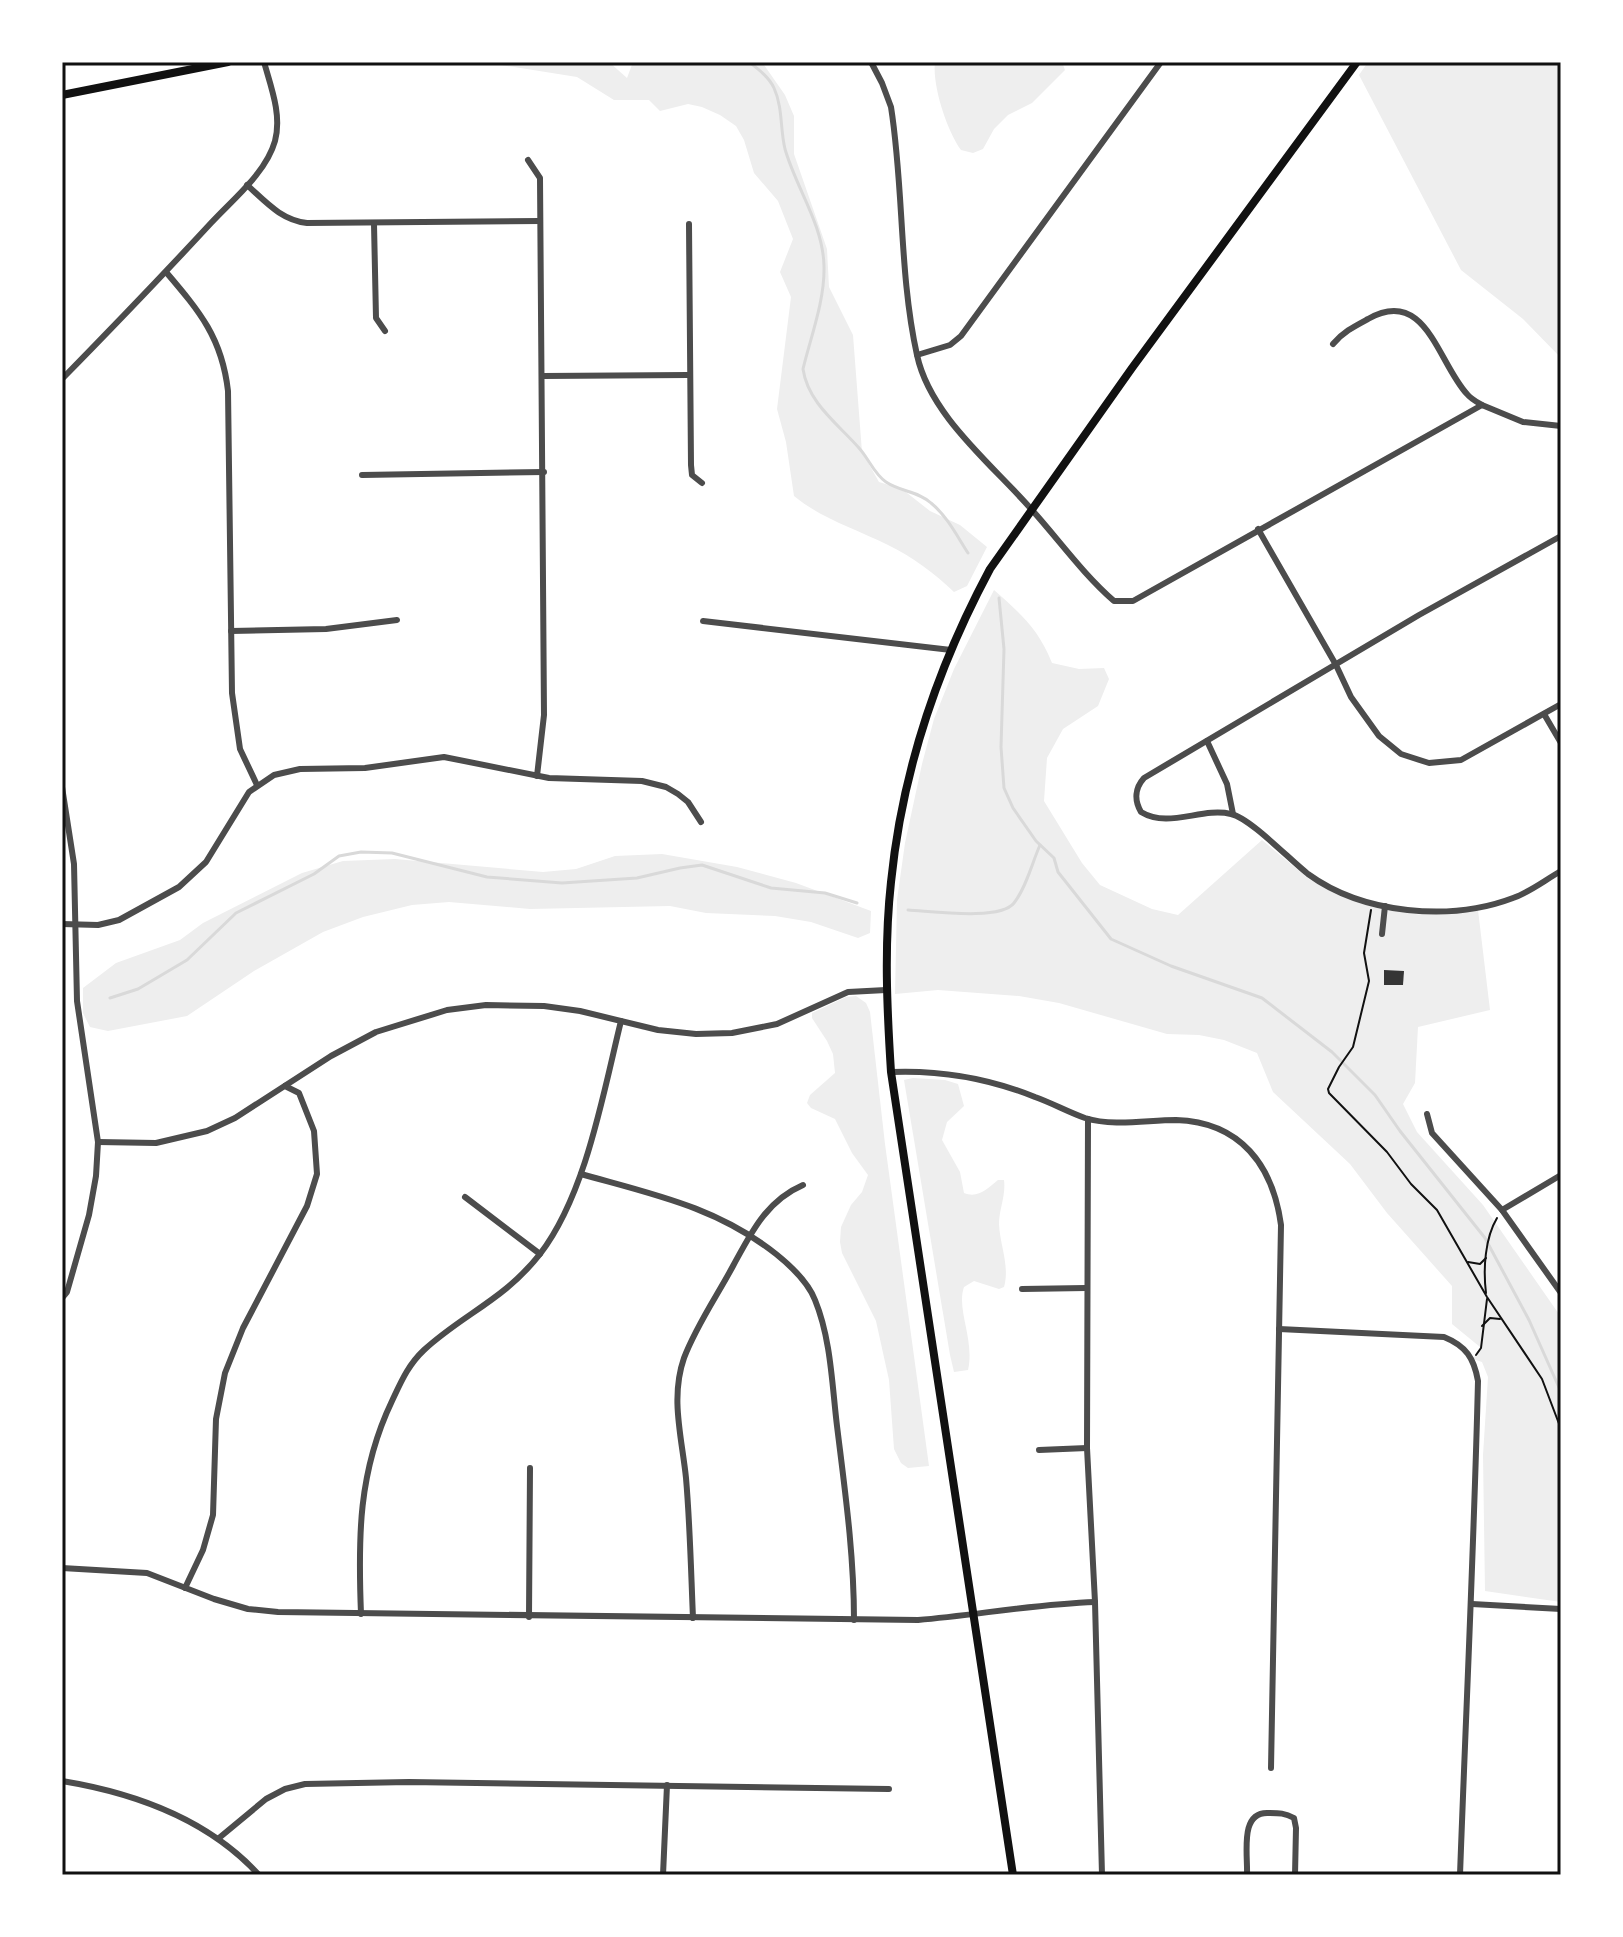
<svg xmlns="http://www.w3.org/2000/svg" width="1623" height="1937" viewBox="0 0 1623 1937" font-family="'Fira Sans Condensed',sans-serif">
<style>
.green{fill:#eee}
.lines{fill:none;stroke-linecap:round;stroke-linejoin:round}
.stream{stroke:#d9d9d9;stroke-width:3}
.building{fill:#353535}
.path{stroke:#111;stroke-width:2}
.minor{stroke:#4c4c4c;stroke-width:6}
.secondary{stroke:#111;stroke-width:8}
.neatline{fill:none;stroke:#111;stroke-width:3}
</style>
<rect width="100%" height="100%" fill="#fff"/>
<g class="green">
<path d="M482 62H609L627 78 633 62H762L785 95 794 116V154L827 249 829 287 853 335 862 452 879 482 902 489 930 511 960 525 987 547 967 586 954 592C934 573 913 557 888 545 856 529 822 519 794 496L786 442 777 409 791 297 780 272 793 239 778 201 754 173 744 140 736 126 720 115 702 107 688 104 660 111 649 100H614L577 77Z"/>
<path d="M935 62H1062L1065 70 1032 103 1008 115 994 129 983 149 973 153 961 150C947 131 932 85 935 62Z"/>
<polygon points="1368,62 1561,62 1561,358 1523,319 1461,270 1359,75"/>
<path d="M994 590C1021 614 1038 628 1052 663L1079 669 1104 668 1109 679 1098 706 1063 729 1047 758 1044 801 1082 863 1100 885 1152 909 1178 915 1262 840 1309 879 1362 904 1421 915 1478 910 1490 1010 1418 1027 1415 1083 1403 1104 1417 1132 1483 1205 1561 1317V1602L1485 1591 1483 1455 1488 1377 1482 1362 1473 1359 1480 1347 1452 1324V1286L1387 1213 1350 1164 1273 1092 1257 1053 1224 1040 1199 1035 1167 1034 1059 1003 1019 996 938 990 895 994 897 900 905 843 922 764 934 719 954 669Z"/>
<polygon points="662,854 737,867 796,883 871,911 870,933 858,938 811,922 775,916 706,913 670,906 530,909 449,902 412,905 363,917 323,932 254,971 187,1016 108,1031 90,1027 83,1013 83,988 116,963 180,940 203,923 302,873 343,861 395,859 543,872 576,869 615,856"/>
<polygon points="856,996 866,1003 870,1012 885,1144 929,1466 908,1468 901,1463 894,1449 889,1380 876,1321 842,1253 840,1242 841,1227 851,1205 862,1192 868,1175 852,1153 835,1119 811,1108 807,1103 810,1095 835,1073 833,1054 827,1041 812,1018 812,1013 846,997"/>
<path d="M913 1078 945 1080 958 1084 964 1106 947 1122 942 1140 960 1172 964 1193C978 1199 988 1188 998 1180H1004C1006 1196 999 1209 999 1224 1000 1246 1010 1266 1004 1287L999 1289 974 1281 964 1287C956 1309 975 1340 968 1370L954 1372 950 1355 904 1080Z"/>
</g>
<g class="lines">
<g class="stream">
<path d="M749 62C758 69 769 77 774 88 783 108 780 129 785 149 796 188 823 224 824 266 825 300 811 336 803 369 808 403 838 424 859 448 869 459 874 474 886 482 901 492 918 491 931 503 947 516 957 536 968 553"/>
<polyline points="999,598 1004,649 1001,747 1004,788 1013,808 1036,841 1054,858 1058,872 1111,939 1171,966 1262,998 1332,1052 1375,1095 1400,1131 1485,1238 1529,1320 1561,1392"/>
<path d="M908 910C931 911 1000 921 1014 903 1026 888 1032 863 1040 845"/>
<polyline points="110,998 138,989 187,960 236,913 314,874 339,856 361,852 392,853 487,877 562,883 637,878 680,868 702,865 771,888 825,893 857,903"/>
</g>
</g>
<polygon class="building" points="1384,970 1404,971 1403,985 1384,985"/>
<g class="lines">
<g class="path">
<polyline points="1371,910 1364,953 1369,981 1353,1047 1339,1067 1328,1089 1329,1093 1387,1152 1411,1184 1437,1210 1487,1297 1542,1379 1561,1429"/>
<polyline points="1468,1262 1480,1264 1486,1258"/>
<path d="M1486 1293C1483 1269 1485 1238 1497 1218"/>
<polyline points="1482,1326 1490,1318 1500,1319"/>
<polyline points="1476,1355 1481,1348 1487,1299"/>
</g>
<g class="minor">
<path d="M871 62 882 83 891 107C904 189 899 274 917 355 930 416 993 465 1032 510 1059 540 1083 574 1114 601H1133L1482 405 1523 422 1561 426"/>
<polyline points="528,160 540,178 544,715 537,776"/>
<path d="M247 185C266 202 281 220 307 223L540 221"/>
<polyline points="374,224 376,318 385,331"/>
<polyline points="689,224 691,465 692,475 702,483"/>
<path d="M166 272C200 312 222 338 228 391L232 693 240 749 257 785"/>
<path d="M1333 344C1343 332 1355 326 1368 319 1426 286 1438 363 1467 394 1471 399 1477 402 1482 405"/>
<polyline points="917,355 950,345 961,336 1161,62"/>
<polyline points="543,376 688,375"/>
<path d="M62 379C112 328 162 276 211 223 233 199 266 173 275 141 282 115 271 87 264 62"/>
<polyline points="362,475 544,472"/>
<polyline points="1258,529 1336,665 1351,697 1379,736 1401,754 1429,763 1461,760 1561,704"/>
<path d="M1561 536 1419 615 1144 778C1135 788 1134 800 1141 812 1169 829 1201 807 1231 814 1250 818 1290 860 1308 874 1363 914 1450 922 1513 898 1530 892 1545 880 1561 871"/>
<polyline points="703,621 951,650"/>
<polyline points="231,631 326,629 397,620"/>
<polyline points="1544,714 1561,743"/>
<polyline points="1207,741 1227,784 1233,814"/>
<polyline points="62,787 74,864 77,1001 98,1142 96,1176 89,1215 67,1292 62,1298"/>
<polyline points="62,924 98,925 119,920 179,887 206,862 249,792 274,775 300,769 365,768 444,757 549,778 642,781 666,787 678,794 688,802 701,822"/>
<polyline points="1382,934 1385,906"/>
<polyline points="1561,974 1561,983"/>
<path d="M891 1072C942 1070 988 1078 1035 1097 1052 1103 1068 1112 1085 1118 1114 1127 1147 1120 1176 1120 1241 1122 1273 1166 1281 1225L1271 1768"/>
<polyline points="1427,1114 1432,1133 1502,1210 1561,1293"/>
<polyline points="1088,1119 1087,1448 1095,1602 1102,1875"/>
<polyline points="98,1142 156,1143 207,1131 235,1118 331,1056 376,1032 447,1010 486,1005 544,1006 580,1011 658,1030 696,1034 732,1033 777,1024 848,992 886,990"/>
<path d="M581 1174C652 1194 717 1207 776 1254 791 1266 808 1282 815 1300 831 1339 832 1385 837 1426 845 1491 854 1554 854 1620"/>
<polyline points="465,1197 540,1254"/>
<polyline points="1502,1210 1561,1175"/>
<polyline points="1022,1289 1086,1288"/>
<path d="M1279 1329 1444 1337C1466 1346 1474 1358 1478 1381 1474 1546 1466 1710 1460 1875"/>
<polyline points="1039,1450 1087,1448"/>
<path d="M62 1568 147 1573 214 1599 248 1609 278 1612 918 1620C977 1615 1035 1604 1095 1602"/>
<polyline points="185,1588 203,1550 213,1515 216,1419 225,1373 243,1328 307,1206 317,1174 314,1131 299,1093 285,1086"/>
<polyline points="1472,1604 1561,1609"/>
<path d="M361 1614C358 1538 358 1472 392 1401 401 1382 408 1365 424 1350 463 1314 504 1300 540 1254 586 1194 603 1094 621 1021"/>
<polyline points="529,1617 530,1468"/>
<path d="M693 1618C691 1572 690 1524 686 1478 682 1438 670 1398 684 1358 696 1326 717 1296 733 1266 751 1233 766 1201 803 1185"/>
<path d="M62 1781C135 1793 208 1819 259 1875"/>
<polyline points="219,1838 266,1799 285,1789 305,1784 409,1782 889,1789"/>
<polyline points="663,1875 667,1785"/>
<path d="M1247 1875C1248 1854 1239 1811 1269 1813 1279 1813 1285 1813 1294 1818L1296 1828 1295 1875"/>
</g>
<g class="secondary">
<polyline points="62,95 228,62"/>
<path d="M1013 1875 891 1072C887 1009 884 946 891 882 902 773 938 666 990 569L1132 368 1357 62"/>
</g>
</g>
<rect width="1623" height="1937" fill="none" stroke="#ffffff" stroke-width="128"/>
<rect x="64" y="64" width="1495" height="1809" class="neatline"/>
</svg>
